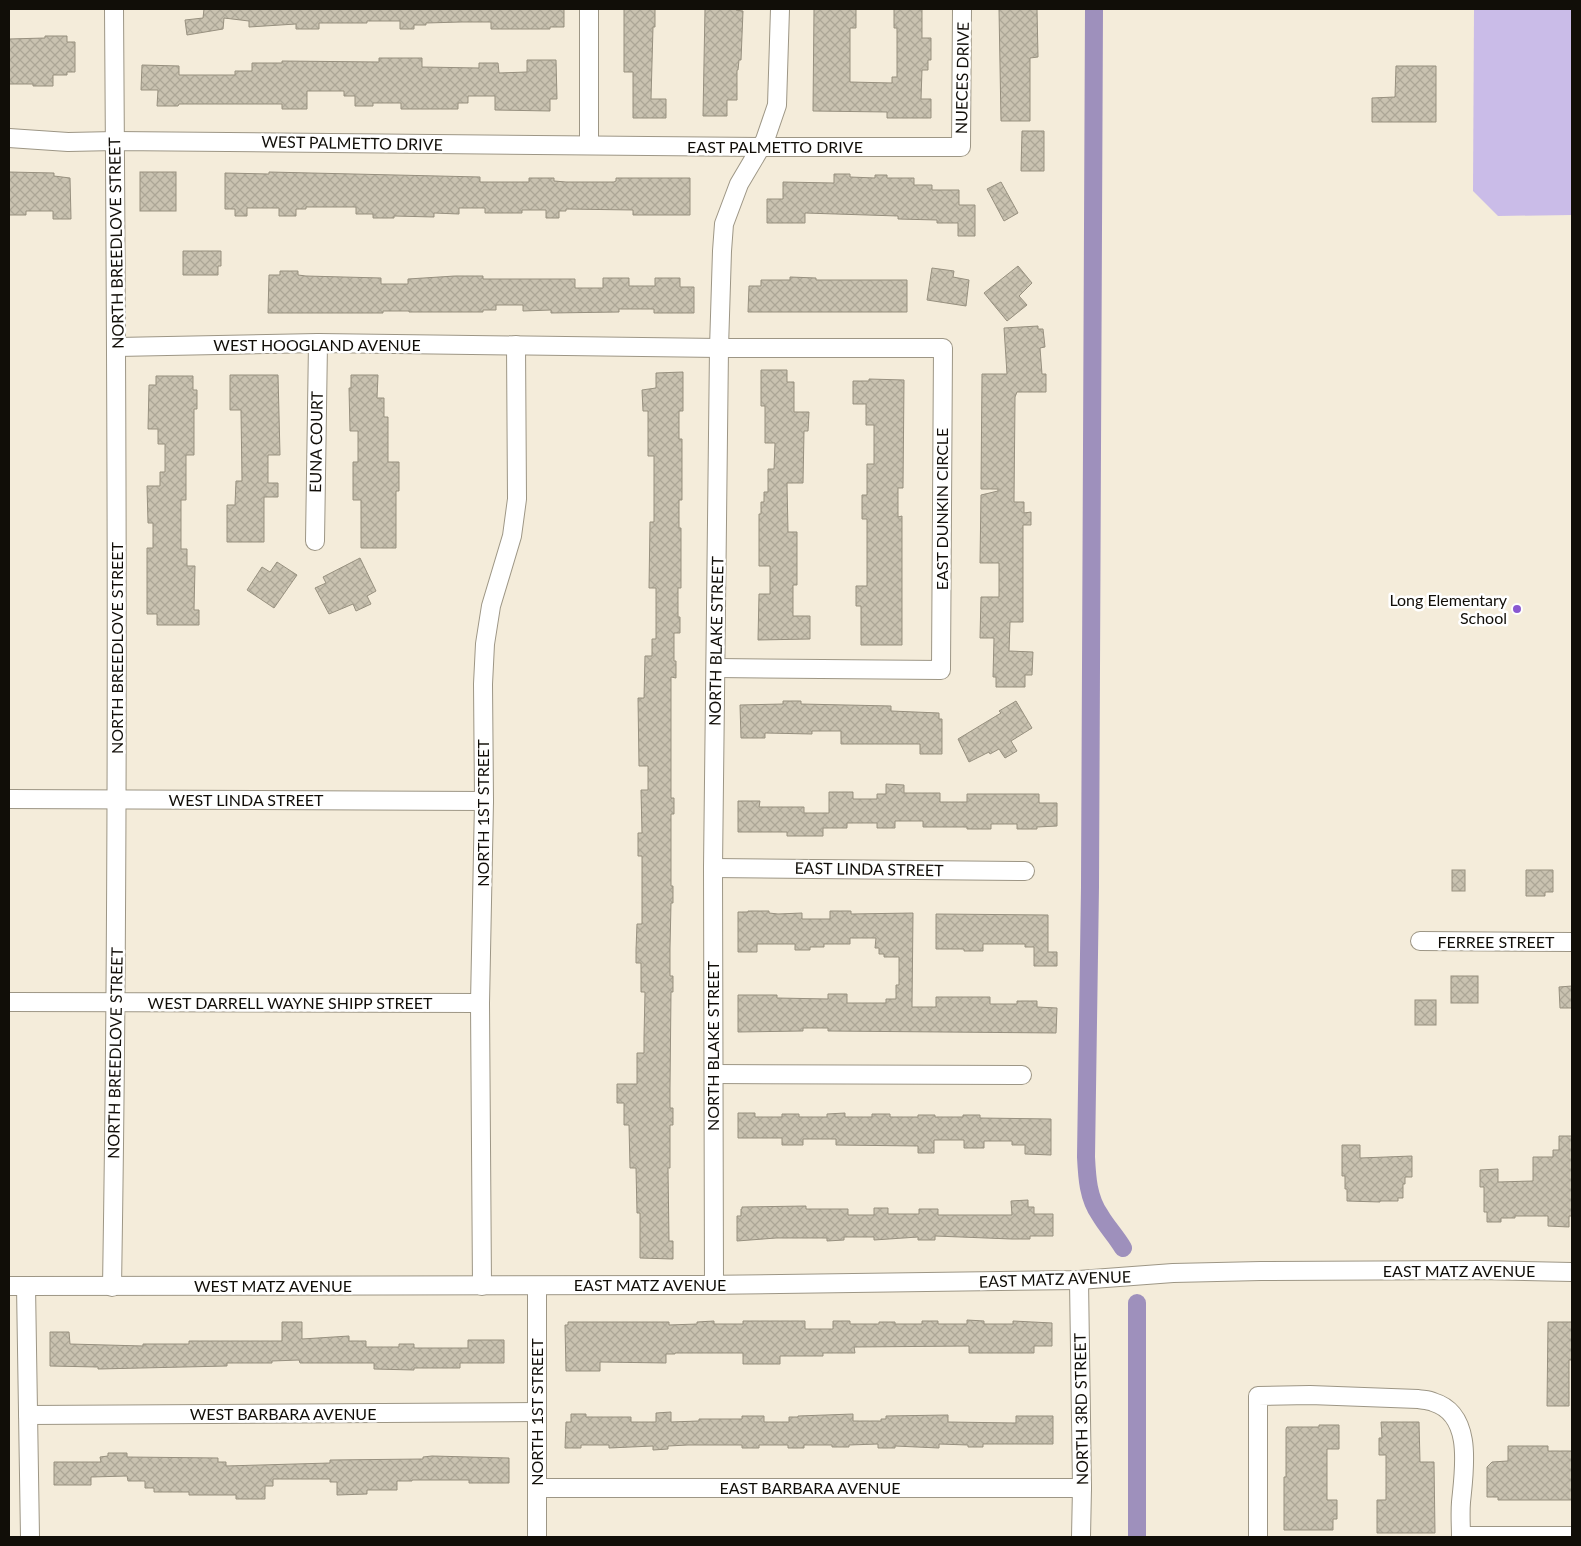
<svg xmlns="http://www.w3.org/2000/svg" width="1581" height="1546" viewBox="0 0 1581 1546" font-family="Lato,sans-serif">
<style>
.grass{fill:#cabce8}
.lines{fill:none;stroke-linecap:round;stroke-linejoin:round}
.canal{stroke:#9e90bc;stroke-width:18}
.building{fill:url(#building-cross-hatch);stroke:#97907f}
.minor-casing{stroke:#9d9685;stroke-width:20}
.minor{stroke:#fff;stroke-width:18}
.poi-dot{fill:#8958d1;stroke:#fff;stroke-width:2}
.labels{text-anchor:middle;stroke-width:5;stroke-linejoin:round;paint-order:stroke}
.street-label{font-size:16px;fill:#110e08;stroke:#fff}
.poi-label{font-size:16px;fill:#110e08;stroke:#fff;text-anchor:end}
</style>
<defs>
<pattern id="building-cross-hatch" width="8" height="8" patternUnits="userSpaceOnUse" patternTransform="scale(1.25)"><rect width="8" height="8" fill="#c9c2b0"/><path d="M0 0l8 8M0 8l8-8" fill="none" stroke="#aca696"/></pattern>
</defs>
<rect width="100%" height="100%" fill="#f4ecda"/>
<polygon class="grass" points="1474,9 1572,9 1572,215 1498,216 1473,191"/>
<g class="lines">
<g class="canal">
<path d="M1094 9 1090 887 1086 1157C1087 1177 1088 1198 1100 1215 1107 1227 1116 1236 1123 1248"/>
<polyline points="1137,1303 1137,1537"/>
</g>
</g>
<g class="building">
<polygon points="204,9 564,9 564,27 550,27 550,29 491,29 491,22 461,22 426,23 426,25 414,25 414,29 400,29 400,21 367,21 367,23 319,23 319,29 296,29 296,24 249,27 249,21 224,18 223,29 187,35 185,20 203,18"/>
<polygon points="624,9 655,9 655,27 653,27 651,99 666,99 666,118 633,118 633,72 624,72"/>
<polygon points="705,9 736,9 736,10 743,11 741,60 739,60 738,70 737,70 737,100 727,100 727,116 703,116"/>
<polygon points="814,9 856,9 856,28 850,28 850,82 892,83 892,77 897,77 897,28 894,28 894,9 922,9 922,38 931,38 931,60 928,60 928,70 922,70 921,99 931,99 931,118 887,118 887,112 813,111"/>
<polygon points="999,9 1037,9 1038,57 1030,58 1030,121 1001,121"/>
<polygon points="45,36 67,36 67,42 75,42 75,72 67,72 67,75 53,75 53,86 33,86 33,84 9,84 9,39 45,38"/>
<polygon points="379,58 422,58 422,67 479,68 479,63 498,63 499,73 527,72 527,60 556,60 557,99 550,99 550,111 495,110 495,96 468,96 468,103 458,103 458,109 401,109 401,103 373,103 373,106 355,106 355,96 344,96 344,91 307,91 307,109 282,109 282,104 179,104 178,106 157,106 158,90 141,90 142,65 179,66 179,75 235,75 235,71 252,71 252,63 282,63 282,61 379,62"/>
<polygon points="1396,66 1436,66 1436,122 1372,122 1372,98 1395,97"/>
<polygon points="1022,131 1044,131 1044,171 1021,171"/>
<polygon points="9,172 54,173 54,176 70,178 71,219 53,219 53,211 26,211 26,215 9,215"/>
<rect x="140" y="172" width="36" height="39"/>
<polygon points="269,172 480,177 480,182 529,182 529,178 554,178 554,181 566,182 614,182 616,181 616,178 690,178 690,215 633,215 633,210 566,209 566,211 559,211 559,218 546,218 546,210 522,210 522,213 485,213 485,208 459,208 459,214 434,213 434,217 394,216 394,218 373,218 373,214 356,214 356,207 306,207 306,209 296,209 296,216 279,216 279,208 247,208 247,216 235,216 235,209 225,209 225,173 269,174"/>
<polygon points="834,174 850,174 850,177 875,178 875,175 887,175 887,178 914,178 914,185 932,185 932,190 959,190 959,205 975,205 975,236 958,236 958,223 937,223 937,220 898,219 898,216 805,213 805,223 767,223 767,199 783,199 783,182 834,183"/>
<polygon points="1001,182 1018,213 1004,221 987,189"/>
<polygon points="183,251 221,251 221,266 218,266 218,275 183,275"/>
<polygon points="1018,266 1032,283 1019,296 1027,305 1007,321 984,293"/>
<polygon points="932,268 954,271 953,277 969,280 966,306 927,300"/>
<polygon points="280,271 298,271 298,275 306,276 381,278 381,284 408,284 408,279 455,276 483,276 483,279 575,279 575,288 603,288 603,278 629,278 629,286 655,286 655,278 680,278 680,287 694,287 694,313 654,313 654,309 619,309 619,312 551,313 551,310 523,311 523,305 496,305 496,310 483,310 483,312 409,312 409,311 383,311 383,313 268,313 269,275 280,275"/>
<polygon points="790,277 816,278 816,280 907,280 907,312 748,312 749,286 761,286 761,280 790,280"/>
<polygon points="1038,326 1038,329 1043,329 1045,347 1040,348 1042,374 1046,374 1046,392 1017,392 1015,397 1014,502 1024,502 1024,513 1031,512 1031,525 1023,525 1023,622 1010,622 1009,651 1033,652 1032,675 1025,675 1025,687 996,687 996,677 993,677 994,638 980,638 981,597 999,597 999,563 980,563 981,495 998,491 998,489 981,489 982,374 1007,374 1004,328"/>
<polygon points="761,370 787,370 787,382 794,382 794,412 809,412 808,431 804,431 803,483 787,483 788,532 797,532 797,585 793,585 793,616 810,616 810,639 758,640 759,594 770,594 770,566 759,566 759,514 761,514 761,502 764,502 764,492 768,492 768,469 774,469 775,443 765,443 765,406 761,406"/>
<polygon points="683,372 683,411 679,411 679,439 682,439 682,500 679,500 679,528 681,528 681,588 678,588 678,617 680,617 680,633 674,633 674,661 676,661 676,678 671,677 671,798 674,798 674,814 671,814 671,886 673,886 673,903 671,903 670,948 670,976 673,976 673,992 671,992 670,1088 670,1108 673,1108 673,1125 670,1125 670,1168 668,1168 669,1241 673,1241 673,1259 640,1258 640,1213 637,1213 636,1168 630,1168 629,1125 624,1125 624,1103 617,1103 617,1084 637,1084 637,1053 644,1053 644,1038 645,992 641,992 641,963 636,963 636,950 637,924 642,924 642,856 638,856 638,833 642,833 641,790 648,790 648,766 639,766 638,698 644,698 645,656 652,656 652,639 656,639 656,588 649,588 650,522 654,522 654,456 648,456 648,411 643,411 642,390 656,388 656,373"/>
<polygon points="230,375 278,375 280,455 268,455 268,483 278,483 278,497 264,497 264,542 227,542 227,505 235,505 236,481 242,481 241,410 230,410"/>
<polygon points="351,375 378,375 377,398 384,398 384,417 388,417 388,462 399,462 399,491 396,491 396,548 361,548 361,500 353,500 353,462 358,462 358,431 350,431 349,388 351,388"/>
<polygon points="156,376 193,376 193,390 197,390 197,409 194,409 194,455 186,455 186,500 181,500 181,549 187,549 187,566 195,566 194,610 199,610 199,625 157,625 157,614 147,614 147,548 153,548 153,523 148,523 147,486 160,486 160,472 165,472 165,444 158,444 158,429 148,429 149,385 156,385"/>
<polygon points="869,379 904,380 903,488 898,488 898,517 902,516 902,645 861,645 861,606 856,606 856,586 867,586 867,519 862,519 862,495 867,495 867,464 874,464 874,425 866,425 866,404 853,404 853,381 869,381"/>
<polygon points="360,558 376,591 367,596 371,604 356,611 353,604 329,614 315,588 326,583 323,577"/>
<polygon points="277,562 297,575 274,608 247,590 262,567 270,572"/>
<polygon points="783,701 801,701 801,704 891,706 891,711 939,713 939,719 942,719 942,754 920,754 920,744 841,744 841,731 812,731 812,734 765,733 765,738 741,738 740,705 783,704"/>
<polygon points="1016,701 1032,728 1011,741 1017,751 1005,758 999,749 990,754 989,752 969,762 958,739 1001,713 999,711"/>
<polygon points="886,784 904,785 904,793 940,793 940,802 967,802 967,794 1039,794 1039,803 1057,803 1057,826 1037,827 1037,829 1017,829 1017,824 991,824 991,829 967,829 967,827 923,827 923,821 895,821 895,828 877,828 877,823 847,823 847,828 823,828 823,836 787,836 787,832 738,832 738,801 760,801 759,807 804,807 804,813 829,813 829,792 853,792 853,799 877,799 877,794 886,794"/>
<rect x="1452" y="870" width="13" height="21"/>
<polygon points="1526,870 1553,870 1553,892 1545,892 1545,896 1526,896"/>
<polygon points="748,911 769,911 769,913 778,914 802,913 802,919 830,919 830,911 851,911 851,914 913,913 912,1007 936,1007 936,997 990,997 990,1004 1017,1004 1017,1001 1037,1001 1037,1007 1057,1008 1056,1033 828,1031 828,1028 803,1028 803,1031 738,1032 738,995 777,995 777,998 828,999 828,994 847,994 847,1003 886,1003 886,999 896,999 896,985 899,985 899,957 884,957 884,954 879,954 879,948 875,948 876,938 850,938 850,944 824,944 824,947 810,947 810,950 795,950 795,944 757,944 757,952 738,952 738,912 748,912"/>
<polygon points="936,914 1048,915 1048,952 1057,952 1057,966 1034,966 1034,947 1025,947 1025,944 983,944 983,951 964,951 964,949 936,949"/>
<rect x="1451" y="976" width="27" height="27"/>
<polygon points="1572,986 1572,1008 1560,1008 1559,987"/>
<rect x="1415" y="1000" width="21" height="25"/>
<polygon points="738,1113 755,1113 755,1117 782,1117 782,1114 799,1114 799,1117 827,1117 827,1114 845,1113 845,1117 872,1117 872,1114 890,1114 890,1117 918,1117 918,1115 935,1115 935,1117 963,1117 963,1115 980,1115 980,1118 1051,1119 1051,1155 1025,1154 1025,1145 1012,1145 1012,1141 984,1141 984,1148 964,1148 964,1140 934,1140 934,1153 918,1153 918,1146 836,1145 836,1139 803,1139 803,1145 782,1145 782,1138 738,1138"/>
<polygon points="1559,1136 1572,1136 1572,1216 1569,1216 1569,1227 1548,1226 1548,1216 1515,1216 1515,1218 1501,1218 1501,1222 1487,1222 1487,1212 1484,1212 1484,1187 1480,1187 1480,1170 1498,1169 1498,1182 1533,1181 1533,1157 1553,1157 1553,1150 1559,1150"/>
<polygon points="1342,1145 1360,1145 1360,1158 1412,1156 1412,1177 1405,1177 1405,1184 1403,1184 1403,1198 1398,1198 1398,1201 1380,1201 1380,1202 1347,1201 1347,1189 1345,1189 1345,1176 1342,1176"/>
<polygon points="1028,1200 1028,1207 1034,1207 1034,1214 1053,1214 1053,1236 1030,1236 1030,1239 1012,1239 935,1236 935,1240 918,1240 918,1237 874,1240 874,1237 844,1237 844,1240 827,1241 827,1238 776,1238 737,1241 737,1216 741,1216 741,1209 742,1209 742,1207 806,1206 806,1209 848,1209 848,1215 874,1215 874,1208 888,1208 888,1214 919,1214 919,1209 938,1209 938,1215 1012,1215 1011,1201"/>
<polygon points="967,1320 984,1321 984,1324 1013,1324 1013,1321 1052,1323 1052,1346 1034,1346 1034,1353 969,1353 969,1346 854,1347 855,1353 823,1353 823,1356 780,1356 780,1364 743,1364 743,1353 675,1353 675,1354 666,1354 666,1363 600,1362 600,1371 566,1371 565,1325 568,1325 568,1322 669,1322 669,1325 697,1324 697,1322 714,1321 714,1324 743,1324 743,1321 805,1321 805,1329 833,1329 833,1321 850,1321 850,1324 879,1324 879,1322 895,1322 895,1324 922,1324 922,1321 938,1321 938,1324 967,1324"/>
<polygon points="282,1322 302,1322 302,1339 349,1336 349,1341 366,1341 366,1347 399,1347 399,1344 414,1344 414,1348 468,1348 468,1340 504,1340 504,1363 460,1363 460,1368 414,1368 414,1370 374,1369 374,1363 300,1363 299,1360 272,1361 272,1363 227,1363 227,1366 98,1369 98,1367 50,1366 50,1332 69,1332 70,1344 143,1346 143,1344 189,1344 189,1341 282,1341"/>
<polygon points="1548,1322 1572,1322 1572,1360 1569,1360 1569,1406 1547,1406"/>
<polygon points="671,1412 671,1422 699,1421 699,1419 742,1419 742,1416 764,1416 764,1422 789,1422 789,1417 798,1417 798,1416 853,1414 853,1421 881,1421 881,1419 886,1419 886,1416 948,1415 948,1422 1016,1423 1016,1416 1053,1416 1053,1444 983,1444 983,1447 968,1447 968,1445 939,1444 939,1448 895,1446 895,1448 878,1448 878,1444 849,1445 849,1447 832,1447 832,1445 804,1445 804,1448 788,1448 788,1445 759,1445 759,1448 742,1448 742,1445 688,1445 668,1446 668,1449 653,1450 653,1446 609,1448 609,1445 581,1445 581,1448 565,1448 566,1422 571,1422 571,1414 586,1414 586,1417 631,1417 631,1422 656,1422 656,1413"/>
<polygon points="1381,1422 1419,1422 1420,1462 1434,1462 1435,1533 1377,1533 1377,1500 1386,1500 1386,1455 1379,1455 1379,1438 1382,1438"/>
<polygon points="1319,1425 1339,1425 1339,1449 1327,1449 1327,1500 1337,1500 1337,1519 1333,1519 1333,1530 1284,1530 1284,1477 1286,1477 1286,1429 1287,1427 1319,1427"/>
<polygon points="1508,1446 1548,1446 1548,1451 1572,1451 1572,1500 1498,1500 1498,1497 1487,1497 1487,1467 1492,1462 1508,1461"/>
<polygon points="108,1453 127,1453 127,1457 218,1458 218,1462 226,1462 226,1466 330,1463 330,1460 423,1459 423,1457 432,1456 509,1458 509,1483 469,1483 469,1480 412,1480 412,1481 397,1481 397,1490 367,1490 367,1494 337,1495 337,1482 330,1482 330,1479 273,1479 273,1486 265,1486 265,1499 236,1499 236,1495 189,1495 189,1492 154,1492 154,1488 145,1488 145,1481 128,1481 127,1476 91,1477 91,1485 54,1485 54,1462 101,1462 100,1457 108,1456"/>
</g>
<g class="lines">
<g class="minor-casing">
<g id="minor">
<polyline points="589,9 589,145"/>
<polyline points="9,138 68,142 115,141 760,147 961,147 962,9"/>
<polyline points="117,347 318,343 719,348 943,348 941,670 716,668"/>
<polyline points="315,541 318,343"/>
<polyline points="9,799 484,801"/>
<polyline points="713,868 1025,871"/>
<polyline points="1420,941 1572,942"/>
<polyline points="9,1002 480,1003"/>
<polyline points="714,1074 1022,1075"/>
<polyline points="1079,1280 1082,1488 1081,1537"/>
<polyline points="714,1285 713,868 719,348 722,251 724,224 739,184 765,140 777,105 780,9"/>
<polyline points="9,1286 700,1285 1079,1280 1173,1273 1261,1271 1480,1270 1572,1272"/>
<polyline points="26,1286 30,1537"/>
<polyline points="482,1286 480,1003 484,801 483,684 485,644 491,606 512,536 517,499 516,345"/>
<path d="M112 1287C119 861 117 435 114 9"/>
<polyline points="28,1415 537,1412"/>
<polyline points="537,1488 1082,1488"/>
<polyline points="1461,1536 1572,1536"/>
<polyline points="537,1537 537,1286"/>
<path d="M1258 1537V1396L1310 1395 1418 1399C1423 1400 1429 1400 1433 1402 1474 1414 1464 1471 1461 1502 1460 1514 1461 1526 1461 1537"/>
</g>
</g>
<use href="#minor" class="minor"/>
</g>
<circle class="poi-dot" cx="1517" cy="609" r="5"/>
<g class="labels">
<g class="street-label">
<text transform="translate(962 78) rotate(-89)" y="6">NUECES DRIVE</text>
<text transform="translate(352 143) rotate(1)" y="6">WEST PALMETTO DRIVE</text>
<text x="775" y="153">EAST PALMETTO DRIVE</text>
<text transform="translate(116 243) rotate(-91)" y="6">NORTH BREEDLOVE STREET</text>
<text x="317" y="351">WEST HOOGLAND AVENUE</text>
<text transform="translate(316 442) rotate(-89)" y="6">EUNA COURT</text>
<text transform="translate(942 509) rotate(-90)" y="6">EAST DUNKIN CIRCLE</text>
<text transform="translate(716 641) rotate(-89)" y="6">NORTH BLAKE STREET</text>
<text transform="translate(117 648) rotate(-90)" y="6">NORTH BREEDLOVE STREET</text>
<text x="246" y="806">WEST LINDA STREET</text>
<text transform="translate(483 813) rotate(-90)" y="6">NORTH 1ST STREET</text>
<text transform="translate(869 869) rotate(1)" y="6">EAST LINDA STREET</text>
<text x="1496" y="948">FERREE STREET</text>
<text x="290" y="1009">WEST DARRELL WAYNE SHIPP STREET</text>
<text transform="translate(713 1046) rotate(-90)" y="6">NORTH BLAKE STREET</text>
<text transform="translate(115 1053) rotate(-89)" y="6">NORTH BREEDLOVE STREET</text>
<text x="1459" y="1277">EAST MATZ AVENUE</text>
<text transform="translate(1055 1279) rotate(-2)" y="6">EAST MATZ AVENUE</text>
<text x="650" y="1291">EAST MATZ AVENUE</text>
<text x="273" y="1292">WEST MATZ AVENUE</text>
<text transform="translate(1081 1409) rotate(-91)" y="6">NORTH 3RD STREET</text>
<text transform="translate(537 1412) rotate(-90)" y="6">NORTH 1ST STREET</text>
<text x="283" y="1420">WEST BARBARA AVENUE</text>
<text x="810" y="1494">EAST BARBARA AVENUE</text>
</g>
<g class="poi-label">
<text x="1507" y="606">Long Elementary<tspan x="1507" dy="18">School</tspan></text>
</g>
</g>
<rect width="1581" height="1546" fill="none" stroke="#110e08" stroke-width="20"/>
</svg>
